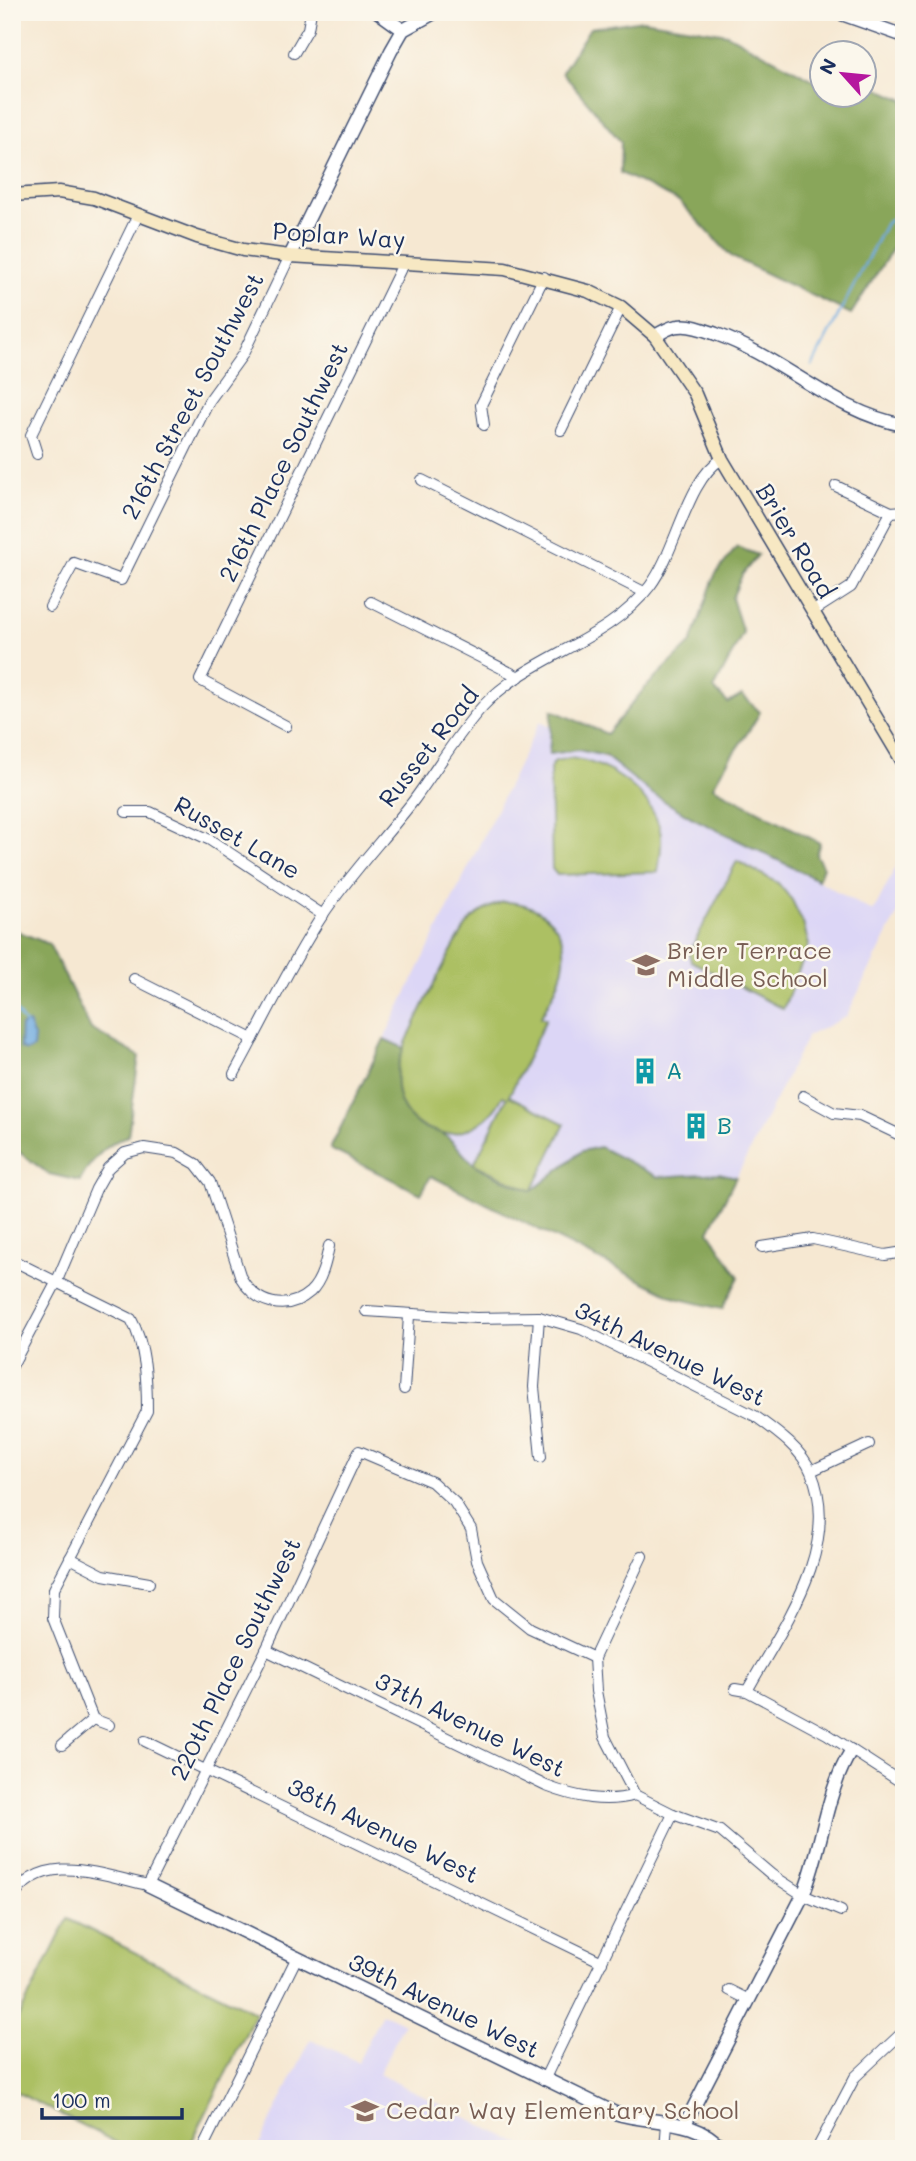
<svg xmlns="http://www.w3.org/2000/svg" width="916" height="2161" viewBox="0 0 916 2161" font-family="Mali,sans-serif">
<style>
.built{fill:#dcd6f6}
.green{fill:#acc064;stroke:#647861;stroke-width:2}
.forest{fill:#89a65a;stroke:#526a5c;stroke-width:2}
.water{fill:#6fabe0;stroke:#456d9f;stroke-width:2}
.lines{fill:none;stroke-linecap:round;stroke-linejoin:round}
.stream{stroke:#6fabe0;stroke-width:2.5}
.minor-casing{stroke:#3c4b6f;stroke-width:12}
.tertiary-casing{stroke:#3c4b6f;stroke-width:15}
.secondary-casing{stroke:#3c4b6f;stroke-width:15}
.minor{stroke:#fff;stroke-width:10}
.tertiary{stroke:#fff;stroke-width:12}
.secondary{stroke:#f7e8c3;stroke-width:12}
.labels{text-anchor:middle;stroke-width:5;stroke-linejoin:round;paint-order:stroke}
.street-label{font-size:24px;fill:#1b2f5e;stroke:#fbf7ec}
.education-label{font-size:24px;fill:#785e54;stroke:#fbf7ec;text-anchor:start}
.culture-label{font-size:24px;fill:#0d838f;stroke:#fbf7ec;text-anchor:start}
</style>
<rect width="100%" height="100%" fill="#fbf7ec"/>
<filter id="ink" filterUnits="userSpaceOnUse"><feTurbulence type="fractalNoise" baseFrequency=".0143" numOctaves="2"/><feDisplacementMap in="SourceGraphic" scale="14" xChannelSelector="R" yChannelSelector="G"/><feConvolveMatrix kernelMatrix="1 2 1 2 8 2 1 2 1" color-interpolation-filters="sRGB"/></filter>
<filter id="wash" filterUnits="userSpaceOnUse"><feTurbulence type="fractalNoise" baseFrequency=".00686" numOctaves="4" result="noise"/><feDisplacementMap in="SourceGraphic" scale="28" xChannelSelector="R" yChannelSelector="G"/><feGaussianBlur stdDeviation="1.57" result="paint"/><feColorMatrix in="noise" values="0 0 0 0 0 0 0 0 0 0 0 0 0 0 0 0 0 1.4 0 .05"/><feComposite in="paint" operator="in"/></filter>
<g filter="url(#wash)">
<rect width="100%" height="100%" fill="#f6e8d2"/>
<g class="built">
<polygon points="540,721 873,912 904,851 904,901 846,1017 807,1036 676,1298 431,1176 421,1194 330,1149"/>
<polygon points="382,2013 404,2024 379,2074 530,2149 257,2149 311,2039 358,2062"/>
</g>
<g class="green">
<path d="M571 758C607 763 645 788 658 823 664 838 660 857 658 872L557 875 552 869 550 768 555 761Z"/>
<polygon points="737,861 778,883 792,900 803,923 809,945 783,1009 691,961 689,953"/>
<path d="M503 902C540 902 571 928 563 967 560 984 549 1001 541 1017L546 1019 509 1096 565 1124 532 1191 474 1164 507 1098 503 1096C480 1145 406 1150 397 1090 396 1081 395 1071 398 1063 406 1039 455 938 471 920 480 911 491 906 503 902Z"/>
<polygon points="68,1919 256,2013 188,2149 129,2149 12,2090 12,2030"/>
</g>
<g class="forest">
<polygon points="643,20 727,34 821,84 822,94 841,95 855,101 858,95 864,94 864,82 904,100 904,231 851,314 732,257 679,201 620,173 621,142 562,72 590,28"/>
<path d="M737 547 758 555 742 575 732 598 743 633 714 689 728 703 742 695 760 712C746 739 726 759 713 787L820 843 816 855 823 867 818 880 691 817 651 793 605 756 578 750 549 754 552 710 607 734 644 689 691 643 715 575Z"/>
<path d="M12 929 49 944 91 1029 139 1056 128 1136C105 1144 91 1160 80 1181L49 1174 12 1147Z"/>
<path d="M384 1039 404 1048C392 1075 393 1109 421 1126 429 1130 439 1131 446 1136 456 1143 463 1155 473 1163 489 1175 513 1183 532 1191L582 1151 600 1147 658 1177 719 1173 736 1177 709 1231 739 1277 722 1309 676 1298 431 1176 421 1194 330 1149Z"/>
</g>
<polygon class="water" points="28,1023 34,1037 33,1048 26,1051 20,1048 21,1026"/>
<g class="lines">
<g class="stream">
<polyline points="812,366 886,223 904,212"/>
<polyline points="12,1006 25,1024"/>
</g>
</g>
</g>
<g filter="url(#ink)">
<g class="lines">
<g class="minor-casing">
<g id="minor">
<polyline points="294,53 308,29 311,12"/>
<polyline points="484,425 481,405 544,277"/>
<polyline points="561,430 621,307"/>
<polyline points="37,454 31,435 138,215"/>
<polyline points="422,480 644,592"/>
<polyline points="836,486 891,512"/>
<polyline points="891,512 904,511"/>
<polyline points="371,602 519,677"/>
<polyline points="50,607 74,563 121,580 209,401 243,354 290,256"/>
<polyline points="812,612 851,587 891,512"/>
<polyline points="286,726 200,680 404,262"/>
<polyline points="126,812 150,812 210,840 323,915"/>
<polyline points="134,979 253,1039"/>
<path d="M234 1074C263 1022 289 966 322 916 349 875 384 839 414 800 437 769 457 734 483 706 530 655 607 643 650 586 677 550 687 479 722 459"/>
<polyline points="803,1096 834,1113 860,1116 904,1137"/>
<polyline points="762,1247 813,1239 885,1255 904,1252"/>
<path d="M12 1260 131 1319C146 1346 147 1381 147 1411L54 1589 53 1618 93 1719 109 1725"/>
<path d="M366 1311 476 1318 539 1317 581 1329 755 1416C774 1430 802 1449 811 1472 843 1547 781 1629 747 1691"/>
<polyline points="539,1317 534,1387 541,1457"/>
<path d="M12 1366 56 1283 96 1189 108 1168 125 1153 144 1148 177 1153 196 1164 210 1182 241 1278C256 1304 286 1313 310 1292 322 1281 326 1261 329 1246"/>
<polyline points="404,1389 409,1316"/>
<polyline points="811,1471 869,1444"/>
<polyline points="70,1558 103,1575 149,1583"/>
<path d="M266 1650 546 1786C575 1797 605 1804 635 1795L673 1814 720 1831 772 1875 803 1895 841 1911"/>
<polyline points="735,1689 747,1691 827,1734 904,1784"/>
<polyline points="145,1741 602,1962"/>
<polyline points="62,1745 93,1719"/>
<polyline points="635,1795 605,1737 596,1691 594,1658 642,1556"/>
<polyline points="12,1872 21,1883"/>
<path d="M12 1900C39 1849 102 1875 148 1885L266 1650 359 1451 432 1482 454 1502 471 1529 477 1561 494 1599 530 1628 594 1658"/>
<polyline points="729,1990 749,2000"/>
<polyline points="544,2080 673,1814"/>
<polyline points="202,2149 297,1957"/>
<polyline points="665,2149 667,2123"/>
<polyline points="817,2149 855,2077 904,2031"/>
</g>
</g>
<g class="tertiary-casing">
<g id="tertiary">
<polyline points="378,12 403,30"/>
<polyline points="836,12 904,36"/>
<polyline points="290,256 391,51 403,30 436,12"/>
<path d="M655 336C663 332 670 326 679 326 691 324 705 330 716 334 782 357 835 413 904 425"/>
<path d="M148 1885 615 2113C652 2125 695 2116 723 2149"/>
<path d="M685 2124 803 1895C823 1847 824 1796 851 1751"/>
</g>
</g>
<g class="secondary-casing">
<polyline id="secondary" points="12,195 59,192 94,198 197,237 243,250 290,256 505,269 588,291 621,307 655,336 695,394 722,459 904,764"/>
</g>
<use href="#minor" class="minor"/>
<use href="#tertiary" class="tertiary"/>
<use href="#secondary" class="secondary"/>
</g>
</g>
<defs>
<g id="school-bare" transform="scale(2.1)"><path d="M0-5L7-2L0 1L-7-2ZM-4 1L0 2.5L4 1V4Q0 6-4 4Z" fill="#8d6e63" stroke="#fbf7ec" stroke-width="2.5" paint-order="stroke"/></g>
<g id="building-bare" transform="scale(2.1)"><path d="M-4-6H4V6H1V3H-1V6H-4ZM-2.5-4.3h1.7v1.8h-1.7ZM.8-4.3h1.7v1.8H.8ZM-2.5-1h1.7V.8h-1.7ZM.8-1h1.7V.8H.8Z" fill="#0f9aa8" stroke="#fbf7ec" stroke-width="2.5" paint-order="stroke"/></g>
</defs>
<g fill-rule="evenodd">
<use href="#school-bare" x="646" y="965"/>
<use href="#building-bare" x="645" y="1071"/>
<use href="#building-bare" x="696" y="1126"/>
<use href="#school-bare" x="365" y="2111"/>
</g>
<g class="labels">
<g class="street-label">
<text transform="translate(339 236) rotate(4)" y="8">Poplar Way</text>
<text transform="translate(193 396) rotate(-62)" y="8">216th Street Southwest</text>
<text transform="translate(284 462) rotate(-64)" y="8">216th Place Southwest</text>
<text transform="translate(795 541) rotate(59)" y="8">Brier Road</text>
<text transform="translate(429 747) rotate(-52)" y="8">Russet Road</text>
<text transform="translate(237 838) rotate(30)" y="8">Russet Lane</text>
<text transform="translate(670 1354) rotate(26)" y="8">34th Avenue West</text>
<text transform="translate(236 1659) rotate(-64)" y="8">220th Place Southwest</text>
<text transform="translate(470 1725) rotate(26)" y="8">37th Avenue West</text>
<text transform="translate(383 1831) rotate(26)" y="8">38th Avenue West</text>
<text transform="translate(444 2006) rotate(26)" y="8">39th Avenue West</text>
</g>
<g class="education-label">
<text x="667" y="959">Brier Terrace<tspan x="667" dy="28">Middle School</tspan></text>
<text x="386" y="2119">Cedar Way Elementary School</text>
</g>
<g class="culture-label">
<text x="666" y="1079">A</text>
<text x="717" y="1134">B</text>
</g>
</g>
<rect width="916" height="2161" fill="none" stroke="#fbf7ec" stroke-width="42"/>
<g transform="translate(843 74) rotate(297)"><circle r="33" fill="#fbf7ec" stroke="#a1a7b3" stroke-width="2"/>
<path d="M0-5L12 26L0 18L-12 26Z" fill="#b5179e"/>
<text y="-10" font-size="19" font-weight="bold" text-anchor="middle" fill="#1b2f5e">N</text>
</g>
<path d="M42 2108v10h140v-10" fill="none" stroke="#1b2f5e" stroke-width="3.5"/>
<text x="52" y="2108" font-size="21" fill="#1b2f5e" stroke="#fbf7ec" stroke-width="5" paint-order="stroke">100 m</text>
</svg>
